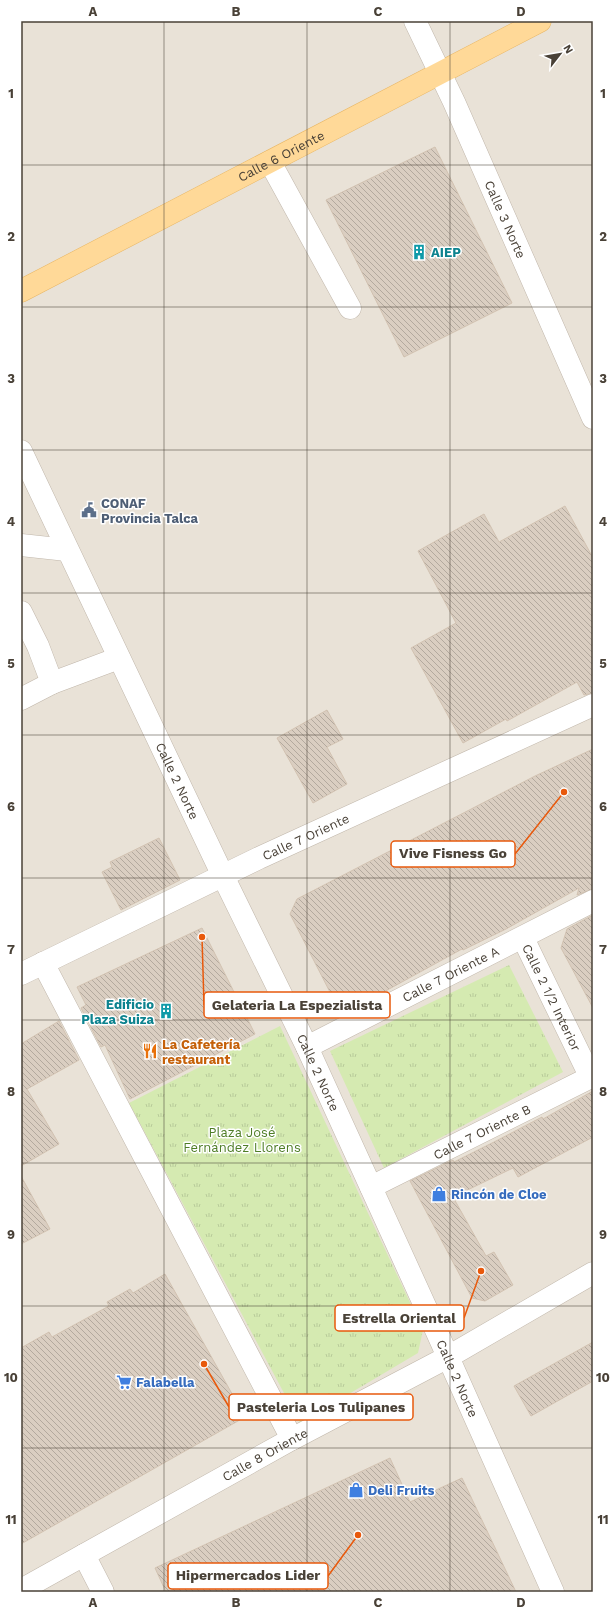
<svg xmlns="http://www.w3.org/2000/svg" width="614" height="1613" viewBox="0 0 614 1613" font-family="'Work Sans',sans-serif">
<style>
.residential{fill:#e9e2d7}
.grass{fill:url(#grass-tufts)}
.building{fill:url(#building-back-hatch);stroke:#d2c2b1}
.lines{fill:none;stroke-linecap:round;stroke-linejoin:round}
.minor-casing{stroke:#c1b7ab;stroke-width:23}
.major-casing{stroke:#e8b664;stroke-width:23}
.minor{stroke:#fff;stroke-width:22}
.major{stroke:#ffd998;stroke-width:22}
.grid{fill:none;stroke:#494137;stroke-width:1;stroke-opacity:0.55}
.labels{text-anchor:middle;stroke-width:3;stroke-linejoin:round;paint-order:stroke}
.street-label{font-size:13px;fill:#494137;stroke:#fff}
.culture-label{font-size:13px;font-weight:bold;fill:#0d838f;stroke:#fff;text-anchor:start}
.service-label{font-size:13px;font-weight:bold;fill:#4e5e75;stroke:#fff;text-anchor:start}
.food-label{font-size:13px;font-weight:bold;fill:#c56008;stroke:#fff;text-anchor:start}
.park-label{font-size:13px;fill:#4f7e27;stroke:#fff}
.shop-label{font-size:13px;font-weight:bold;fill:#366cbe;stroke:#fff;text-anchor:start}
.leader{fill:none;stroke:#e8590c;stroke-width:1.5}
.callout-dot{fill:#e8590c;stroke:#fff;stroke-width:1.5}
.callout{fill:#fff;stroke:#e8590c;stroke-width:1.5}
.callout-label{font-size:14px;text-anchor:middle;font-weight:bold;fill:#494137}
.neatline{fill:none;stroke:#494137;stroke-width:1.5}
.grid-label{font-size:13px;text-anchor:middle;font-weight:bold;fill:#494137}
</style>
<defs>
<pattern id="grass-tufts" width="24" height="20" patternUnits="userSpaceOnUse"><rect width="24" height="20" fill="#d5eab1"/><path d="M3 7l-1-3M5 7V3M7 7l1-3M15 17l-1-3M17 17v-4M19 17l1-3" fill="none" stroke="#b8ca99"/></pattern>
<pattern id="building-back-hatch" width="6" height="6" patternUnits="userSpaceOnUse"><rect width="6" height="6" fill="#dacec1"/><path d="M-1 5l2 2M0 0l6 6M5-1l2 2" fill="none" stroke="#b3a99e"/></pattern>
</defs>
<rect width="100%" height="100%" fill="#f5f0e9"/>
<rect class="residential" x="21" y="21" width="572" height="1571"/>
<g class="grass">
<polygon points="509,965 563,1072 384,1168 330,1051"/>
<polygon points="280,1026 423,1330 418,1353 300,1423 129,1103"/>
</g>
<g class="building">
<polygon points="435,147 512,303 404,357 326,200"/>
<polygon points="565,506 593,558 593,693 584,695 577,682 507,721 506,719 463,743 411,648 456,623 418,551 484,514 499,542"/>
<polygon points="327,710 343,739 327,747 347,784 313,803 277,738"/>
<polygon points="593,749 593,889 577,895 579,888 506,929 463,950 462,949 380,994 379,992 351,1007 333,998 290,914 297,899 535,776"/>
<polygon points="159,838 180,880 121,910 102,872 112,867 110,862"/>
<polygon points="593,915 593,1008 561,948 567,929"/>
<polygon points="202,928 255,1034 130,1099 105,1045 101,1047 81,1008 86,1005 77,987"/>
<polygon points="59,1021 79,1060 27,1089 59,1144 21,1166 21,1044"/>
<polygon points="593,1091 593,1137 518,1177 513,1168 453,1197 486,1256 494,1252 513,1285 485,1301 472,1298 410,1181 453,1160 454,1162 496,1141 542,1117 543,1119"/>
<polygon points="21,1176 50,1229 21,1244"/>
<polygon points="165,1274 245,1417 21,1544 21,1348 49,1332 52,1337 109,1306 107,1302 130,1289 133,1293"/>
<polygon points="593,1342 593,1381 531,1416 514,1386"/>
<polygon points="390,1458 410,1502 462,1478 516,1592 166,1592 155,1568"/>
</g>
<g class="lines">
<g class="minor-casing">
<g id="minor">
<path id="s1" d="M415 21 454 102 593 418"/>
<polyline points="270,162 350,308"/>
<path id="s2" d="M21 451 223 876 307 1047 436 1330 553 1592"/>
<polyline points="21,545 67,550"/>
<polyline points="21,612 38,646 52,683 21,699"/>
<polyline points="52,683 119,658"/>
<path id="s3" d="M523 938 591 1078"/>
<polyline points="43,963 292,1439"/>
<path id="s4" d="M21 974 259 858 593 705"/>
<path id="s5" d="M307 1047 593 901"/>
<path id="s6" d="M371 1187 593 1076"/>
<polyline points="84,1555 103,1592"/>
<path id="s7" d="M21 1590 292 1439 448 1357 593 1273"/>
</g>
</g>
<g class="major-casing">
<g id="major">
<path id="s8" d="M21 291 540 21"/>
</g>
</g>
<use href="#minor" class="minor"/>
<use href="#major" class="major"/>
</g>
<path class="grid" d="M164 21V1592M307 21V1592M450 21V1592M21 165H593M21 307H593M21 450H593M21 593H593M21 735H593M21 878H593M21 1020H593M21 1163H593M21 1306H593M21 1448H593"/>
<defs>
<g id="building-bare" transform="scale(1.2)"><path d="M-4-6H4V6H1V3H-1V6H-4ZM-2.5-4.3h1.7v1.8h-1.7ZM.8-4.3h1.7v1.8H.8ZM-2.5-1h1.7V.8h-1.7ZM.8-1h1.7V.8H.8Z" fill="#0f9aa8" stroke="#fff" stroke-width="2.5" paint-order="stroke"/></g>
<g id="civic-bare" transform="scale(1.2)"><path d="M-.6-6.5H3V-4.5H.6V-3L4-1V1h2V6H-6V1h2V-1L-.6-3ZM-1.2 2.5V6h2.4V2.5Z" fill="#5c6f8a" stroke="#fff" stroke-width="2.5" paint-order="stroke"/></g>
<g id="restaurant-bare" transform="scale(1.2)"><path d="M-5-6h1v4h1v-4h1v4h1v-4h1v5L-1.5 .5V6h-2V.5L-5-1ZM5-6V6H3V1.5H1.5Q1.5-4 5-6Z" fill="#e8710a" stroke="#fff" stroke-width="2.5" paint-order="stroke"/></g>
<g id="shop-bare" transform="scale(1.2)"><path d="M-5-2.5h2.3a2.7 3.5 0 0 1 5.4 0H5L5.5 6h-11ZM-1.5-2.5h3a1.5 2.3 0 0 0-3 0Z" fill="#3f7fe0" stroke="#fff" stroke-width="2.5" paint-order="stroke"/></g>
<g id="supermarket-bare" transform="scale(1.2)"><path d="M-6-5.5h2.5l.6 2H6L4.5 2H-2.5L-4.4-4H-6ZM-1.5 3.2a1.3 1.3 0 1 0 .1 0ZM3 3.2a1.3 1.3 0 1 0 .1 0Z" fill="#3f7fe0" stroke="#fff" stroke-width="2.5" paint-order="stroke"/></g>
</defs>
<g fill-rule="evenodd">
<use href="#building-bare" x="419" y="252"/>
<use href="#civic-bare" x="89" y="510"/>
<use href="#building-bare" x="166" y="1011"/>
<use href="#restaurant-bare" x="150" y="1051"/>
<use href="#shop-bare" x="439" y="1194"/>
<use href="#supermarket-bare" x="124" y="1382"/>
<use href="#shop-bare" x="356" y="1490"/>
</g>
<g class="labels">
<g class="street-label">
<text dy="5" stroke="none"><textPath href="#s8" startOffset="293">Calle 6 Oriente</textPath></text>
<text dy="5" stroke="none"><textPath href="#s1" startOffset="218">Calle 3 Norte</textPath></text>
<text dy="5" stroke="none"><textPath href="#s2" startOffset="365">Calle 2 Norte</textPath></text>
<text dy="5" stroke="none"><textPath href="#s4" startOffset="316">Calle 7 Oriente</textPath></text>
<text dy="5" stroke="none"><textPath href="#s5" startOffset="161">Calle 7 Oriente A</textPath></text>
<text dy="5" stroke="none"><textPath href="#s3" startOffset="66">Calle 2 1/2 Interior</textPath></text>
<text dy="5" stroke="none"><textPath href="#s2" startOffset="689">Calle 2 Norte</textPath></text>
<text dy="5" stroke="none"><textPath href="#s6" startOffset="124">Calle 7 Oriente B</textPath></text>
<text dy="5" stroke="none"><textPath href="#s2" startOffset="1025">Calle 2 Norte</textPath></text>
<text dy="5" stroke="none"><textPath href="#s7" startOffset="279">Calle 8 Oriente</textPath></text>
</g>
<g class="culture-label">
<text x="431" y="257">AIEP</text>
<text x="154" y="1009" text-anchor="end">Edificio<tspan x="154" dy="15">Plaza Suiza</tspan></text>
</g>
<g class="service-label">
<text x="101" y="508">CONAF<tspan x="101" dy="15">Provincia Talca</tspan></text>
</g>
<g class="food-label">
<text x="162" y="1049">La Cafetería<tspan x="162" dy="15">restaurant</tspan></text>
</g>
<g class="park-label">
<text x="242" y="1137">Plaza José<tspan x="242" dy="15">Fernández Llorens</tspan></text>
</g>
<g class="shop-label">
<text x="451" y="1199">Rincón de Cloe</text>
<text x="136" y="1387">Falabella</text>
<text x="368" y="1495">Deli Fruits</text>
</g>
</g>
<path class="leader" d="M564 792L515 854M202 937L204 1005M481 1271L464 1318M204 1364L229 1407M358 1535L328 1576"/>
<g class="callout-dot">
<circle cx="564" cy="792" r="4"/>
<circle cx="202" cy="937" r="4"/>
<circle cx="481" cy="1271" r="4"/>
<circle cx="204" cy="1364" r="4"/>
<circle cx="358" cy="1535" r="4"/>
</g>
<g class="callout">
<rect x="391" y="841" width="124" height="26" rx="4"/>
<rect x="204" y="992" width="186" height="26" rx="4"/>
<rect x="335" y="1305" width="129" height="26" rx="4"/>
<rect x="229" y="1394" width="184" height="26" rx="4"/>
<rect x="168" y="1563" width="160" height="26" rx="4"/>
</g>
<g class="callout-label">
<text x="453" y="858">Vive Fisness Go</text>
<text x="297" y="1010">Gelateria La Espezialista</text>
<text x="399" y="1323">Estrella Oriental</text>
<text x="321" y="1412">Pasteleria Los Tulipanes</text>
<text x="248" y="1580">Hipermercados Lider</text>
</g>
<rect width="614" height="1613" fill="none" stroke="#ffffff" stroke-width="44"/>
<g transform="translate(560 54) rotate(59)" stroke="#ffffff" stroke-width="3" paint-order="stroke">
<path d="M0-3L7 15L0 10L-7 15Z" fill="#494137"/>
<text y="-6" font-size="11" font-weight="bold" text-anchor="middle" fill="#494137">N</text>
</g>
<rect x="22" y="22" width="570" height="1569" class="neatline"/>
<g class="grid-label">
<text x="93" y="16">A</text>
<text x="236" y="16">B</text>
<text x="378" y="16">C</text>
<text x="521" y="16">D</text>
<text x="11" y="98">1</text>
<text x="603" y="98">1</text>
<text x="11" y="241">2</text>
<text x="603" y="241">2</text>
<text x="11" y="383">3</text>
<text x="603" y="383">3</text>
<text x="11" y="526">4</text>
<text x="603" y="526">4</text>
<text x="11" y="668">5</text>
<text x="603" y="668">5</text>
<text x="11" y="811">6</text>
<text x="603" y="811">6</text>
<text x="11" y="954">7</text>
<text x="603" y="954">7</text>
<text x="11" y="1096">8</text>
<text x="603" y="1096">8</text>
<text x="11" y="1239">9</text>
<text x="603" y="1239">9</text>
<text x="11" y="1382">10</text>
<text x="603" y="1382">10</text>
<text x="11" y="1524">11</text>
<text x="603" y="1524">11</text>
<text x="93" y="1607">A</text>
<text x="236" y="1607">B</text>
<text x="378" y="1607">C</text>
<text x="521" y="1607">D</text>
</g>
</svg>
